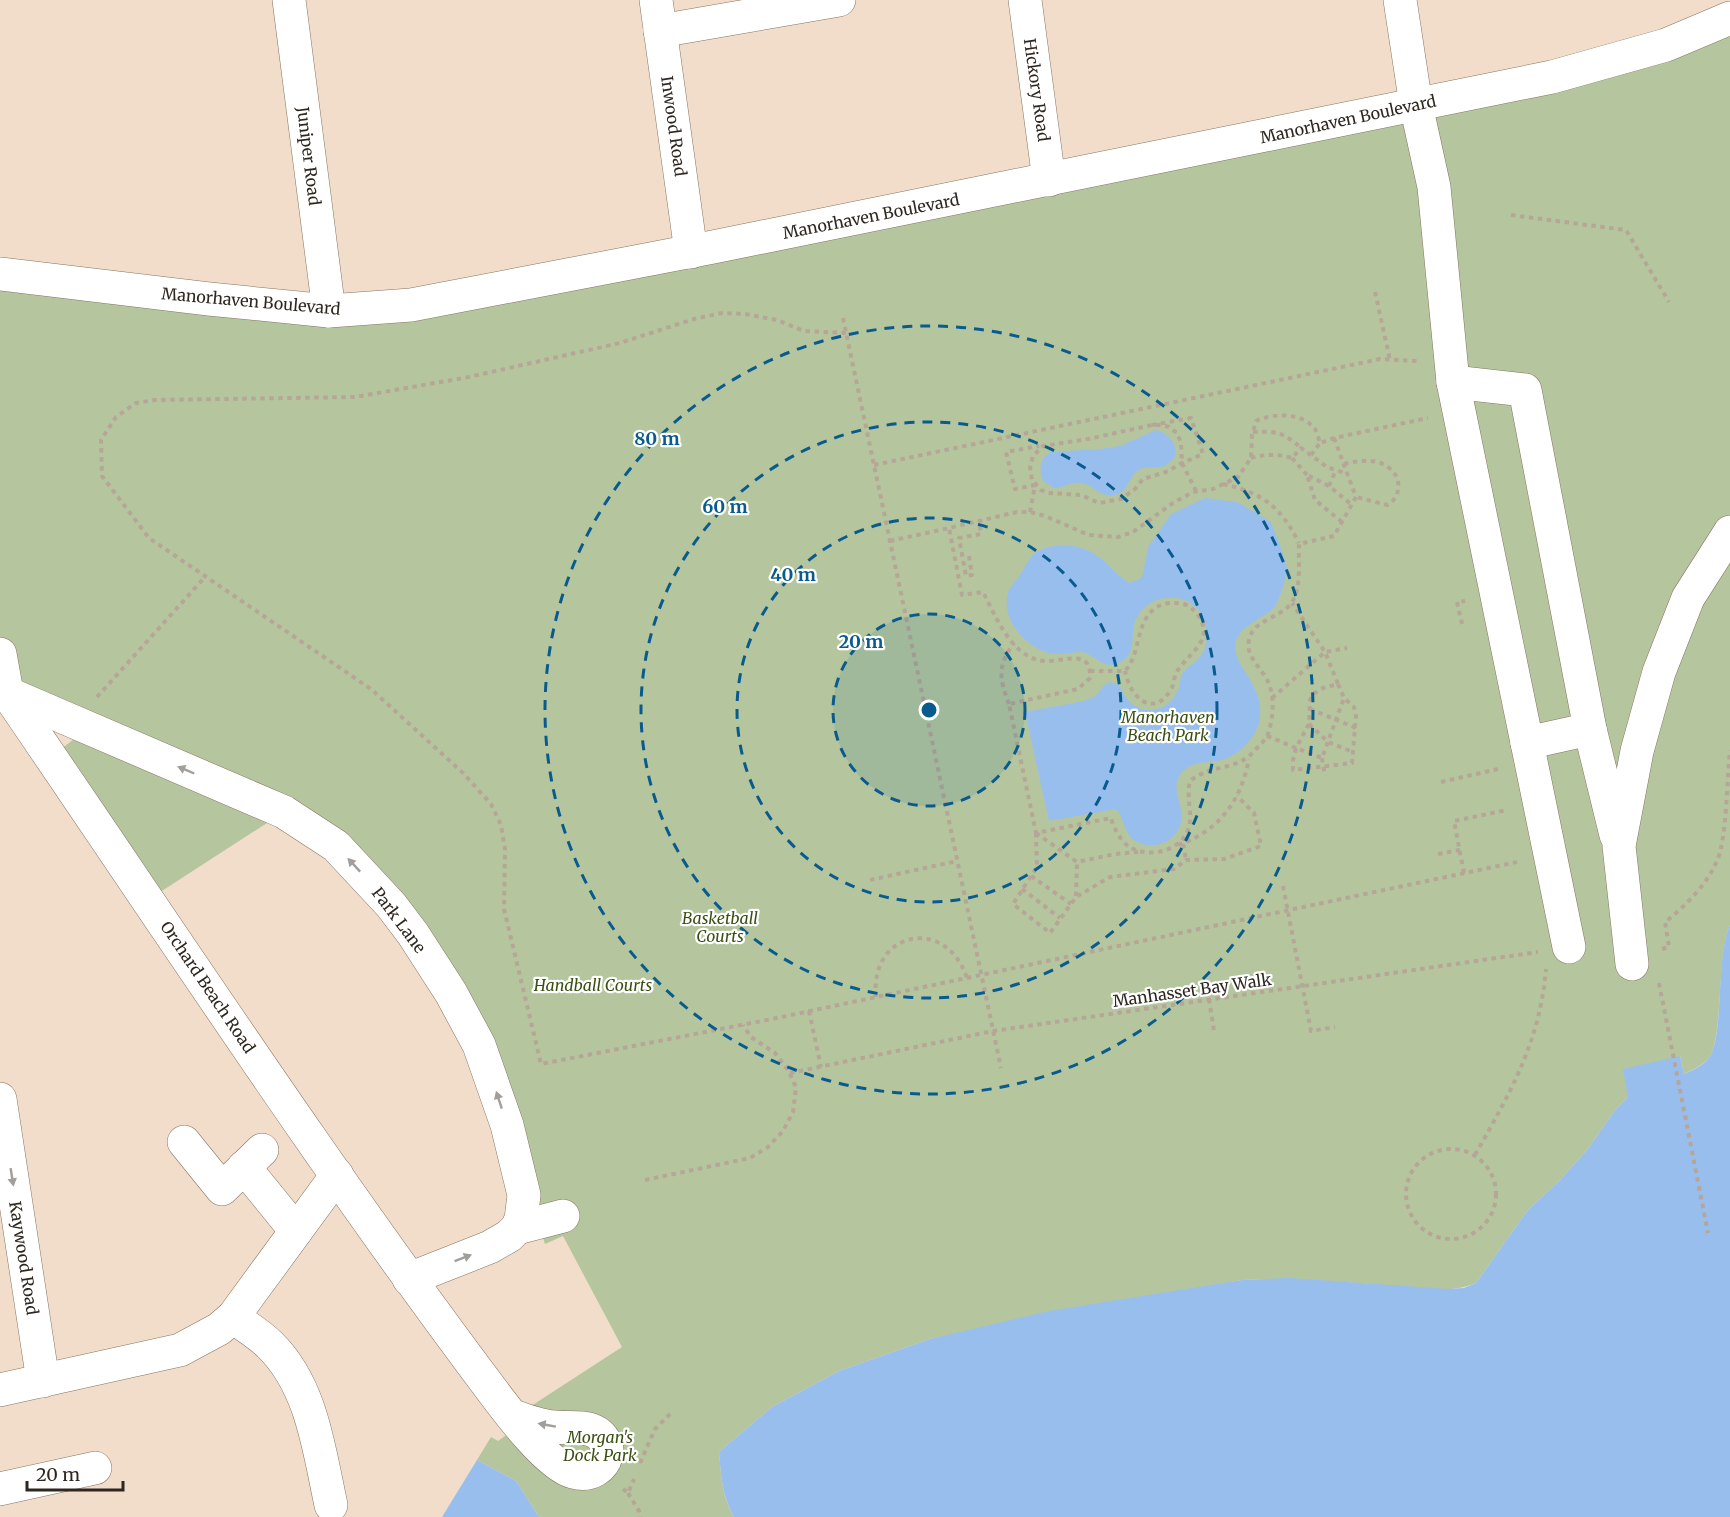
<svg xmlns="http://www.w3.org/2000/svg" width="1730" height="1517" viewBox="0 0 1730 1517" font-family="Merriweather,serif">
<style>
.green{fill:#b5c69e}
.water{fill:#98beee}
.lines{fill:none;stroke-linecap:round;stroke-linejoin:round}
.minor-casing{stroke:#867463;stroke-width:34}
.path{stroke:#b6a697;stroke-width:4;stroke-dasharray:4.5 4.5;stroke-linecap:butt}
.minor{stroke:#fff;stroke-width:33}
.oneway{fill:#a19e9b}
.ring{fill:none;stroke:#0a5b8d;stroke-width:3;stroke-dasharray:10 8}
.labels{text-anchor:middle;stroke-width:4.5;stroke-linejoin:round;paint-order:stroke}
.street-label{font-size:16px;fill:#2e2720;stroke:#fff}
.park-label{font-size:16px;font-style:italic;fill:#3b4f13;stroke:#fff}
.centre{fill:#0a5b8d;stroke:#fff;stroke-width:3}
.ring-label{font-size:18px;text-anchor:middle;font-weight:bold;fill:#0a5b8d;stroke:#fff;stroke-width:4.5;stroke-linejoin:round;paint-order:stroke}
</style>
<rect width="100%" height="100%" fill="#f1ddca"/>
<path class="green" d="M1730 18V925C1716 957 1724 1041 1708 1059 1701 1066 1692 1070 1684 1074L1680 1056 1628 1097 1615 1110 1588 1149 1559 1181 1528 1210 1476 1283C1445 1296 1404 1287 1371 1284 1328 1281 1286 1278 1242 1280L930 1339 839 1371 772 1407 719 1452C721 1475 722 1497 734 1517H539L516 1481 477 1460 491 1437 498 1441 513 1430 505 1423 622 1347 563 1236 545 1244 492 1079 451 993 284 812 151 898 52 756 87 729 0 686V273L329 311 1416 105Z"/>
<g class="water">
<path d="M1156 430C1173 434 1186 456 1164 466 1155 469 1145 465 1137 471 1128 479 1128 492 1115 495 1098 498 1094 484 1081 483 1072 481 1063 488 1054 488L1043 481C1039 470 1039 458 1051 452L1100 449 1120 446Z"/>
<path d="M1205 498 1237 502 1271 522C1275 533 1287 561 1287 570 1287 576 1279 600 1276 605 1273 611 1263 615 1258 619 1249 625 1239 630 1236 641 1230 666 1264 682 1260 717 1257 738 1238 757 1218 761 1208 763 1196 761 1187 768 1171 780 1177 793 1181 809 1185 824 1175 840 1160 844 1151 847 1141 845 1134 840 1123 832 1124 817 1116 809L1049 821 1025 712C1043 708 1076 704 1092 698 1103 693 1102 676 1119 685 1123 692 1125 698 1132 704 1149 718 1172 707 1179 688 1180 683 1180 678 1182 674 1186 667 1194 664 1199 658 1212 643 1209 617 1193 605 1186 599 1177 597 1168 598 1152 598 1138 610 1134 625 1131 638 1136 653 1121 662 1105 671 1097 657 1084 652 1071 652 1060 656 1048 653 1024 646 1001 619 1008 593 1009 588 1015 582 1018 578 1023 571 1027 561 1033 555 1043 545 1065 544 1077 547 1100 551 1111 571 1129 583L1142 578 1148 547 1171 514Z"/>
<path d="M1730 925V1517H734C722 1496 721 1476 719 1452L772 1407 839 1371 930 1339 1049 1311 1242 1280 1290 1278 1448 1289 1464 1288 1476 1283 1528 1210 1559 1181 1588 1149 1615 1110 1628 1097 1623 1069 1680 1056 1684 1074C1693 1070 1702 1066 1708 1059 1725 1039 1715 958 1730 925Z"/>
<polygon points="477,1460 516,1481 539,1517 442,1517"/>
</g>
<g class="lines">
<g class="minor-casing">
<g id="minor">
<polyline points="289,0 329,311"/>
<polyline points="656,0 691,252"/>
<polyline points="1025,0 1049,180"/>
<polyline points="1400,0 1416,105 1434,187 1453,382 1569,947"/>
<polyline points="660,31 839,0"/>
<polyline points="0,274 209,299 329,311 411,305 713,247 1552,77 1666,45 1730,18"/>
<polyline points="1453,382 1525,390 1590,729 1527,743"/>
<polyline points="0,654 7,693"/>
<path d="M0 686 7 693C168 928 323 1166 494 1393 509 1413 549 1466 573 1472 610 1482 622 1432 582 1428 573 1427 563 1428 554 1427 539 1426 524 1420 511 1415"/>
<polyline points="7,693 284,812 336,846 391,905 413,934 451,993 479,1045 507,1125 524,1195 521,1219 517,1228 509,1236 490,1247 409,1279"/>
<polyline points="1590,729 1616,835"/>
<polyline points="1632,964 1619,846 1637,751 1659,672 1688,598 1730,532"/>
<polyline points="0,1099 43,1381"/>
<polyline points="184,1142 222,1189 262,1150"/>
<polyline points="244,1167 296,1231"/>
<polyline points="517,1228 563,1216"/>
<path d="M233 1317C245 1326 259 1334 270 1345 312 1386 319 1450 331 1505"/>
<polyline points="0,1390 180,1350 219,1329 233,1317 337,1175"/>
<polyline points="0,1489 95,1468"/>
</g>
</g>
<g class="path">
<polyline points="1511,215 1626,230 1669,302"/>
<polyline points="1375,292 1390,360"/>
<polyline points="843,318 1001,1068"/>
<polyline points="846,333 804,331 777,320 745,314 722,313 694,319 620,343 469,377 355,397 155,400 136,403 116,417 101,440 102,476 149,538 371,689 463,773 491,804 501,825 505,849 504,909 541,1064 772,1019 1517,862"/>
<polyline points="1152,425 1191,418 1203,454 1182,463 1176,466 1169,471 1143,479 1135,489 1121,499 1099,503 1081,495 1048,493 1041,490 1032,480 1030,467 1033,456 1043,446 1088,439 1152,425 1163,425 1169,427 1177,433 1181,443 1182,463 1196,491"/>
<path d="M1253 432C1277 431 1283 432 1301 448"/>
<path d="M1334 438 1356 497 1334 536 1299 544C1298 561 1302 587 1292 602 1282 618 1253 619 1249 640 1245 658 1263 668 1269 684 1275 699 1273 719 1268 734 1266 739 1261 744 1257 748 1237 773 1214 762 1190 781 1185 799 1196 819 1185 836 1174 852 1149 857 1131 848 1121 842 1114 829 1111 818L1036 833 1009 704 1078 689 1090 678C1092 644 1057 666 1038 660 1010 653 995 615 983 592L962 595 949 528 1017 512H1030L1045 516 1089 535 1118 537 1133 532 1173 503 1193 492 1213 489 1238 477 1251 458 1252 435 1256 421C1273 413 1302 412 1315 429 1317 433 1319 439 1320 443L1334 438 1428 418"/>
<polyline points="1311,455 1320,443"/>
<path d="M1251 458C1265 454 1278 454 1292 458L1301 448 1327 467 1347 474"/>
<polyline points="1292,458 1307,475"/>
<path d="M1344 464C1365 459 1386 457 1398 479 1399 490 1398 499 1387 505L1356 497"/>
<polyline points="874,465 1380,359 1417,361"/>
<path d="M1223 484C1263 493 1281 507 1299 543"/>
<polyline points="1329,486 1336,470"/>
<polyline points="1030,512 1035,485 1015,489 1006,452 1039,446"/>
<polyline points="1342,522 1315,500 1307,475 1329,486 1352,505"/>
<polyline points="890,541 949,528"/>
<polyline points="969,556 972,575 966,576 959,538 981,534 979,521"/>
<polyline points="1462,624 1457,602 1465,601"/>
<path d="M1090 671H1125C1141 653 1135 626 1153 610 1162 602 1173 602 1184 604 1190 606 1194 610 1198 615 1215 640 1190 652 1178 670 1173 676 1175 685 1170 691 1151 720 1129 694 1125 671"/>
<polyline points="1338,684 1344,698 1354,707 1356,716 1352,763 1293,770 1293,760 1296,748 1322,758 1344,698"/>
<polyline points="97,697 205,577"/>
<polyline points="1272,698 1325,652 1347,648"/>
<path d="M1009 704C999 677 997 667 1014 643"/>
<polyline points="1310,709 1356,728"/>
<polyline points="1309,724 1328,742 1353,752"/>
<polyline points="1267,736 1296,748 1309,724 1310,700 1313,694 1323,688 1338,684 1325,652 1292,603"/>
<polyline points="1322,758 1325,776"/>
<polyline points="1441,782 1498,769"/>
<polyline points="1036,833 1037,867 1013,904 1050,933 1076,897 1110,877 1174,869 1186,860 1224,859 1261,846 1254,813 1237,796"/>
<polyline points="1036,833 1077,862 1115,854 1138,852"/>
<polyline points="1183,844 1186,860"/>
<path d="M1178 845C1219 831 1241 801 1249 759"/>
<polyline points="1438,854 1460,850"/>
<polyline points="1464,873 1454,821 1507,810"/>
<polyline points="1031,876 1071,904"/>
<polyline points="870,880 957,861"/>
<polyline points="1283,886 1311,1031 1335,1027"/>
<polyline points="1022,889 1060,918"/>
<polyline points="1076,896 1077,862"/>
<path d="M1662 949 1669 947 1665 922C1687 905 1715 877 1721 848 1727 818 1727 781 1730 750"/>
<polyline points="1659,983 1708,1233"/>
<path d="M876 997C869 931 946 915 967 978"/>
<polyline points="1209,999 1214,1031"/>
<polyline points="809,1011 821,1067"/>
<polyline points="790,1073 993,1031 1538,952"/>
<circle cx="1451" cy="1194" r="45"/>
<path d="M1475 1155C1510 1093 1540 1042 1546 969"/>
<polyline points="645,1180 750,1158 768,1147 783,1131 793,1112 796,1087 788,1070 775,1053 751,1037 743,1025"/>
<polyline points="640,1463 655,1429 670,1414"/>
<polyline points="623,1489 628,1493 634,1479"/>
<polyline points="628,1493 639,1511 641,1517"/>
</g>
<use href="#minor" class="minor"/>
</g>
<defs><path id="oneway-solid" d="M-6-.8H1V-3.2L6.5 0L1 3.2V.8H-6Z" transform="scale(1.5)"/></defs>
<g class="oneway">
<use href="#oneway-solid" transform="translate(186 770) rotate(-157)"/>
<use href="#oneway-solid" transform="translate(354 865) rotate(-133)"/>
<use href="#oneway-solid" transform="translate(499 1100) rotate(-108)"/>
<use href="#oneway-solid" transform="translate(12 1177) rotate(81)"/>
<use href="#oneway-solid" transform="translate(463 1258) rotate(-21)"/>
<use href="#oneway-solid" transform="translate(547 1425) rotate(-170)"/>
</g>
<circle cx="929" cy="710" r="96" fill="#0a5b8d" fill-opacity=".12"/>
<g class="ring">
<circle cx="929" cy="710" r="96"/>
<circle cx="929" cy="710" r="192"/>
<circle cx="929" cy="710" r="288"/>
<circle cx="929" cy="710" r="384"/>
</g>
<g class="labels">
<g class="street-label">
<text transform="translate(1037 90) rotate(82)" y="6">Hickory Road</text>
<text transform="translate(1348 119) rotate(-12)" y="6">Manorhaven Boulevard</text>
<text transform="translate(674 126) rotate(82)" y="6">Inwood Road</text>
<text transform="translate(309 156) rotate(83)" y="6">Juniper Road</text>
<text transform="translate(871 216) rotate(-11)" y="6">Manorhaven Boulevard</text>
<text transform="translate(251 301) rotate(5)" y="6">Manorhaven Boulevard</text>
<text transform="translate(399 920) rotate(53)" y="6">Park Lane</text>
<text transform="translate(208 987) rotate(56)" y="6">Orchard Beach Road</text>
<text transform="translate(1192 990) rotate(-8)" y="6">Manhasset Bay Walk</text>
<text transform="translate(24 1258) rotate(81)" y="6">Kaywood Road</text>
</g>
<g class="park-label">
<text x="1168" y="723">Manorhaven<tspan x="1168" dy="18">Beach Park</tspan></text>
<text x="720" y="924">Basketball<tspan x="720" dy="18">Courts</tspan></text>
<text x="593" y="991">Handball Courts</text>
<text x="600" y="1443">Morgan's<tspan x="600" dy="18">Dock Park</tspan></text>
</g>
</g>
<circle cx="929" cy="710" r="9" class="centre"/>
<g class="ring-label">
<text x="657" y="445">80 m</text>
<text x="725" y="513">60 m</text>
<text x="793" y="581">40 m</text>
<text x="861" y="648">20 m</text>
</g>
<path d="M27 1481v9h96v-9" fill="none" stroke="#2e2720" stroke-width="3"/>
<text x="36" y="1481" font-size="18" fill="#2e2720" stroke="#ffffff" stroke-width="4.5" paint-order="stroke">20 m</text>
</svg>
